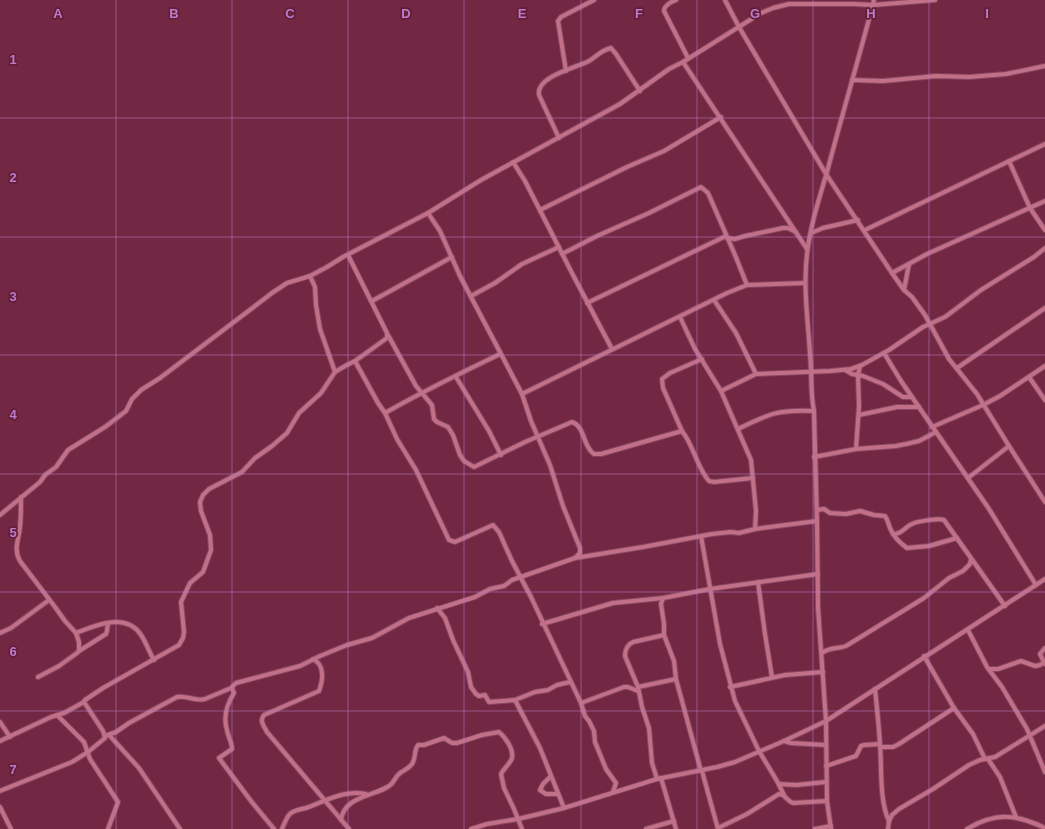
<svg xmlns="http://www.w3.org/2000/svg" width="1045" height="829" viewBox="0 0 1045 829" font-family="Helvetica,sans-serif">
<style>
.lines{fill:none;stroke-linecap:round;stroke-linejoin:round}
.minor-casing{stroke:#884761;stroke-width:6}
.minor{stroke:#c17088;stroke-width:4}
.grid{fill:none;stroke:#ba7ccb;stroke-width:1;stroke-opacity:0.55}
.grid-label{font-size:13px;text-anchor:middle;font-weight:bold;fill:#ba7ccb;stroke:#651d38;stroke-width:3.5;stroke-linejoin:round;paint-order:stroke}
</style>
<rect width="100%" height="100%" fill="#722842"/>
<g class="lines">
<g class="minor-casing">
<g id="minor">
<path d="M676 0C671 2 664 5 664 11L688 58"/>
<polyline points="725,0 739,27 826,174 892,273 904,290 912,297 925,315 949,359 977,394 1009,446 1045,502"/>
<polyline points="683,62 807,249"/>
<polyline points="566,71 558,21 561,17 594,0"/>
<polyline points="852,80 883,81 936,76 969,77 1006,74 1045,66"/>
<path d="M559 138 539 95C536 77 574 68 587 62 595 58 601 50 611 48L616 54 640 91"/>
<polyline points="1009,161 1030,208 1045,230"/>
<polyline points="513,162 525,181 573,275 612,349"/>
<polyline points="540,210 627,167 664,151 721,117"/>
<polyline points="428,213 440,231 460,276 522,394 531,421 550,465 563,506 580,548 580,553 575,558"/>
<polyline points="865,230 1045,144"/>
<polyline points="811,233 823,228 858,220"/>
<polyline points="727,238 735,239 745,236 783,228 788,228 796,232"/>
<polyline points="562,254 597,236 649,213 701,187 708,193 735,255 747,285"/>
<polyline points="892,273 927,254 1045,201"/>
<polyline points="310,276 315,287 316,305 320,329 335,372"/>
<polyline points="904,290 909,264"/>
<polyline points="471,296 495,283 522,264 559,247"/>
<polyline points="714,300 736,333 756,374"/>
<polyline points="372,301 452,257"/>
<polyline points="587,303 726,236"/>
<polyline points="680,317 695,349 721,391 751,460 756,511 755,529"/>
<path d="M388 335 416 386 432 405 434 419 437 422 448 427 453 435 460 455 464 461 474 467 525 442 572 422C585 426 583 447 594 454H601L682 431C694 446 697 468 709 481L714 482 753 478"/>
<polyline points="884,353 901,381 989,509 1036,585"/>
<polyline points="355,361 378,403 385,413 397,439 416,470 449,540 455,542 493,525 499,532 512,561 531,597 581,703 585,716 589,721 594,731 595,742 606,769 616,783 613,792"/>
<polyline points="957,368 1045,308"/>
<polyline points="845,370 852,374 863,376 883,384 903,397 912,397"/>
<polyline points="456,377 489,431 501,455"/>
<polyline points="1029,377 1045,400"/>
<polyline points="721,391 756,374 830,371 851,369 862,365 889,350 923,327 945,317 981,290 1034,257 1045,248"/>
<polyline points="522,394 727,293 747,285 805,283"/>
<path d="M385 413C423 391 461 373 500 354"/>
<polyline points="859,415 897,407 919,407"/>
<polyline points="932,427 983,405 1000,396 1045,366"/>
<path d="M738 429C769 414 778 409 814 411"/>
<polyline points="682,431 663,388 662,379 670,373 702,359"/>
<polyline points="856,449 859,406 858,375 860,366"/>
<polyline points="814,457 856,449 896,446 906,444 919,441 936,432"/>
<polyline points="968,478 1009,446"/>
<path d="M21 497C21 507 21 517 20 527 19 539 13 549 20 561L55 607 65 621 76 633 79 642V651L77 653 59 666 38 677"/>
<path d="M817 510 824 509 830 513 846 514 860 511 874 515 885 516C888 520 888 523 890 528 893 536 900 543 907 548L929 546 957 538"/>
<polyline points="0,515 40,482 45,475 56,467 68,450 105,427 126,411 132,399 141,390 160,378 272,293 287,283 310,276 327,267 343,257 428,213 481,180 620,104 669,69 683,62 761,13 773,8 789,4 854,4 873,5 935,0"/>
<path d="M893 534C903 534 904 527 912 524 917 521 940 518 944 520L1005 606"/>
<polyline points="701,536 720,644 735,701 759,751 777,781 784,795"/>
<polyline points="758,582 765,634 772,677"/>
<polyline points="663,598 661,604 664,624 664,635 674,661 676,679 701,771"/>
<polyline points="437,608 445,618 453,640 468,672 471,687 476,694 479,696 485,695 489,702 515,700 540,748 564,808"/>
<polyline points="542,624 613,603 663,598 710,589 818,574"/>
<polyline points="968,630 987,667 1002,687 1027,729 1045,772"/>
<polyline points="0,633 11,628 49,600"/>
<path d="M76 633C96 625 126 612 141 635 146 642 149 652 154 660"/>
<polyline points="79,651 106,634 107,631 108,623"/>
<path d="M822 653C829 647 838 649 846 646L924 598 949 578 963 571 970 564 971 559"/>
<polyline points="924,656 954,708 973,734 985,759"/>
<path d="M313 659C325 665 323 680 319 691L264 715C259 721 264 726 267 732L349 829"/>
<polyline points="1045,664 1040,654 1045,648"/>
<polyline points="989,669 998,669 1021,661 1035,666 1040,665 1044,662"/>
<polyline points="638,687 676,679"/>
<polyline points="730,687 785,675 823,672"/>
<path d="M232 688 234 693C227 704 223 717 227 730 228 737 232 742 232 749L219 758 251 801 274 829"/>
<path d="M875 689C877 708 879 726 880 745 882 768 879 800 889 821"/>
<polyline points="515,700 535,692 548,690 557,685 570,682"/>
<polyline points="581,703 624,687 628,687 638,691"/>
<polyline points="57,715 84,742 90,759 118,802 108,829"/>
<polyline points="0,722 10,737"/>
<polyline points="109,735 139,768 180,829"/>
<path d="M105 736 116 732 129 723 177 697C187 695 196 702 205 699L231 688 236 683 300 666 320 656 347 645 372 638 409 618 475 597 490 589 504 586 512 580 575 558 643 547 712 534 731 532 739 533 755 529 817 521"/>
<polyline points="0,741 51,717 64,713 84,702"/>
<polyline points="784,741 791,743 826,745"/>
<polyline points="881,747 893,747 899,744 954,708"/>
<polyline points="988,759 1000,777 1016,817"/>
<polyline points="826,766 856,756 861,746 864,745 880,744"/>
<polyline points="702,771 718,829"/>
<polyline points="551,776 543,784 540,790 546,794 558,794"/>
<polyline points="661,778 676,829"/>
<path d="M657 779 652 763 649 728 642 707 638 687 625 656C625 650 627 645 633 642L664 635"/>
<polyline points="779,784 796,785 826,782"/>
<polyline points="0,791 72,762 88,752 105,738 103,731 84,702 85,700 103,688 179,645 183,638 184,632 181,602 190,583 203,572 211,550 210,535 201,511 200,502 203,495 209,489 242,472 255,458 272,446 287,433 299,413 321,393 335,372 345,366 355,361 387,338 387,333 348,255"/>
<polyline points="0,807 11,829"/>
<path d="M341 820C344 796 375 796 389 786 394 783 395 777 399 774 403 770 411 768 413 762 416 756 414 750 418 745H424L444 738 452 743H457L482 735 499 732C505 737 514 749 512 758 510 764 504 768 501 774L504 788 514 809 522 829"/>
<path d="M718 828 747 814 779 794C785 794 787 801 793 803L827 801"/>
<path d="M282 829C284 824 287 816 291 813 295 810 301 809 306 808 328 800 343 790 366 794"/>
<polyline points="471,829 487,824 518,819 564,808 657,779 717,767 735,762 784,741 826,721 1045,579"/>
<polyline points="646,829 674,821"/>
<polyline points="815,829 831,826"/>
<path d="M831 829 827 801 826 721 818 608 817 521 814 411C810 392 812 373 810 354 808 320 803 288 807 254 810 227 819 199 827 172 842 115 859 58 874 0"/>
<polyline points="888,829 889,821 892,815 899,809 933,789 969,765 980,760 995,757 1045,726"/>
<path d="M967 829C996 812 1016 814 1045 828"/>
</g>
</g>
<use href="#minor" class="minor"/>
</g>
<path class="grid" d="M116 0V829M232 0V829M348 0V829M464 0V829M581 0V829M697 0V829M813 0V829M929 0V829M0 118H1045M0 237H1045M0 355H1045M0 474H1045M0 592H1045M0 711H1045"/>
<g class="grid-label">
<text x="58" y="18">A</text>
<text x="174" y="18">B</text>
<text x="290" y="18">C</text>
<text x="406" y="18">D</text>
<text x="522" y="18">E</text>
<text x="639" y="18">F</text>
<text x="755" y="18">G</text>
<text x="871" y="18">H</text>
<text x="987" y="18">I</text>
<text x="13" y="64">1</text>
<text x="13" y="182">2</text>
<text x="13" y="301">3</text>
<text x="13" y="419">4</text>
<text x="13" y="537">5</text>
<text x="13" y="656">6</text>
<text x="13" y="774">7</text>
</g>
</svg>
